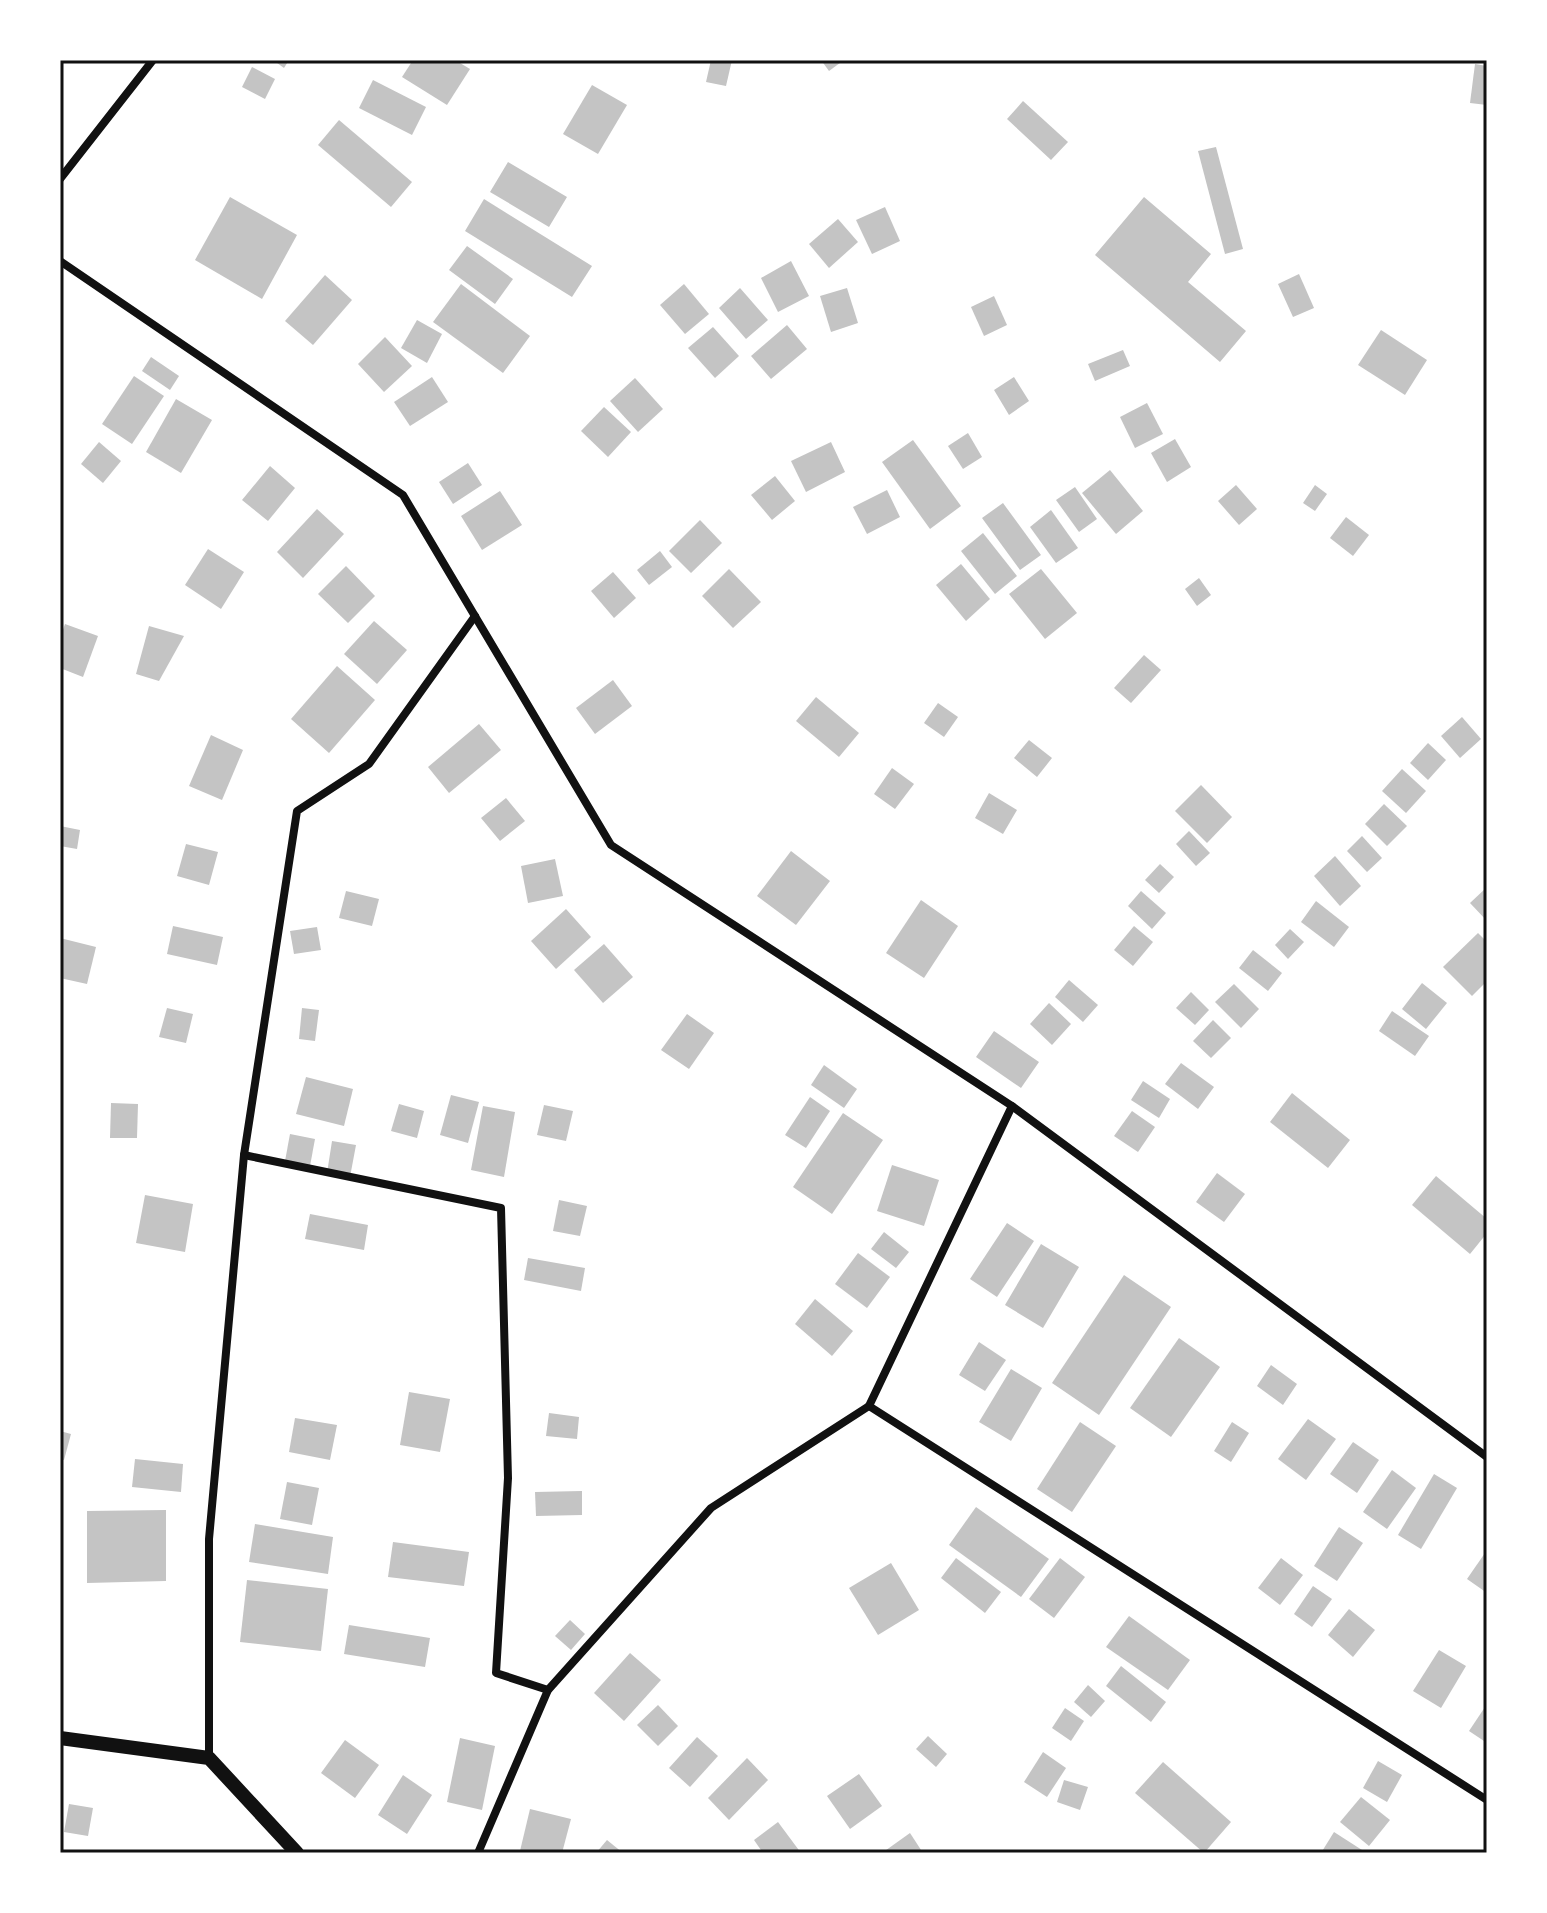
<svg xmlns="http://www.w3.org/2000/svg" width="1547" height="1913" viewBox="0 0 1547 1913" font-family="'Archivo Narrow',sans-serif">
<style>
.building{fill:#c4c4c4}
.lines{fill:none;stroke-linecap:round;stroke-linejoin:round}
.minor{stroke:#111;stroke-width:8}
.tertiary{stroke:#111;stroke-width:14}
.neatline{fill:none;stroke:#111;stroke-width:3}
</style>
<rect width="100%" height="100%" fill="#fff"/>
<g class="building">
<polygon points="273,60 289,60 284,68"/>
<polygon points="413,60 455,60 470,69 447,105 402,77"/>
<polygon points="711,60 732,60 726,86 706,82"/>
<polygon points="821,60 844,60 829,71"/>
<polygon points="1475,64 1487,66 1487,105 1470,103"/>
<polygon points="252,67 275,79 265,99 242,87"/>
<polygon points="373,80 426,107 412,135 359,108"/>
<polygon points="592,85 627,105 598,154 563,134"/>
<polygon points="1023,101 1068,142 1051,160 1007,119"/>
<polygon points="339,120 412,182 391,207 318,145"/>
<polygon points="1216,147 1243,249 1225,254 1198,151"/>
<polygon points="508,162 567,197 549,227 490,192"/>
<polygon points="230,197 297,235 262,299 195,260"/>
<polygon points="1144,197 1211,254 1188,282 1246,331 1220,362 1095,255"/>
<polygon points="484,199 592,266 572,297 465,231"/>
<polygon points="885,207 900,241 872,254 856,220"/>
<polygon points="838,219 858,242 829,268 809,244"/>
<polygon points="467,246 513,279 495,304 449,270"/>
<polygon points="791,261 809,296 778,312 761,278"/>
<polygon points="1299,274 1314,308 1293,317 1278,284"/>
<polygon points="325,275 352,300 313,345 285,321"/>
<polygon points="461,284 530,336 503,373 433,322"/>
<polygon points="684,284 709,314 685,334 660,305"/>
<polygon points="740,288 768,320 746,339 719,308"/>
<polygon points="847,288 858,323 831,332 820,296"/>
<polygon points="994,296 1007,325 984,336 971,307"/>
<polygon points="417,320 442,334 427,363 401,348"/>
<polygon points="787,325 807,349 771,379 751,356"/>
<polygon points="713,327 739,356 715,378 688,348"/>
<polygon points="1381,330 1427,360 1405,395 1358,365"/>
<polygon points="385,337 412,366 384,392 358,364"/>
<polygon points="1123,350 1130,366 1095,381 1088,364"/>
<polygon points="151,357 179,376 170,390 142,371"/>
<polygon points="134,376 164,396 132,444 102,424"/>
<polygon points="432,377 448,402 410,426 394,402"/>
<polygon points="1014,377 1029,401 1009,415 994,390"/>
<polygon points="635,378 663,409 638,432 610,401"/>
<polygon points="176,399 212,420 181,473 146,452"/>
<polygon points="1147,403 1163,434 1135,448 1120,417"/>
<polygon points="604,407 631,432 608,457 581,431"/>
<polygon points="968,433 982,457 963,469 948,446"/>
<polygon points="1175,439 1191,467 1167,482 1151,453"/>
<polygon points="913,440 961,506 930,529 882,462"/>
<polygon points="99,442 121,461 103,483 81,464"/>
<polygon points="831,442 845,472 806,492 791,461"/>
<polygon points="468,463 482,485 453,504 439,482"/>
<polygon points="270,466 295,488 268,521 242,500"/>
<polygon points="1110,470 1143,511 1116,534 1082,493"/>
<polygon points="775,476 795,501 772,520 751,495"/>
<polygon points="1236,485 1257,509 1239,525 1218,501"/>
<polygon points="1315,485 1327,494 1315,511 1303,503"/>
<polygon points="1075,487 1097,519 1079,532 1056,500"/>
<polygon points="887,490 900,517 867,534 853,507"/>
<polygon points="500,491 522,525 482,550 461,516"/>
<polygon points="1003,503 1041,555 1020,570 982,518"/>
<polygon points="317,509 344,534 303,578 277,552"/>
<polygon points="1051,510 1078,548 1056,563 1030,527"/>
<polygon points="1346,517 1369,535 1353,556 1330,538"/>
<polygon points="700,520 722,543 691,573 669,551"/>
<polygon points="983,533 1017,576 995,594 961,551"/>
<polygon points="208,549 244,572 221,609 185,585"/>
<polygon points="660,551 672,567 649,585 637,570"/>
<polygon points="961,564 990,599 966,621 936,585"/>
<polygon points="346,566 375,596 348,623 318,594"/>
<polygon points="729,569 761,602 733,628 702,596"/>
<polygon points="1041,569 1077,613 1045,639 1009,594"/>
<polygon points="613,572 636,598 614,618 591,591"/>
<polygon points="1199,578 1211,595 1197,606 1185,589"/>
<polygon points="374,621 407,650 377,684 344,654"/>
<polygon points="65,624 98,636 83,677 60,668 60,638"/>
<polygon points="149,626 184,636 159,681 136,674"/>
<polygon points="1144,655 1161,670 1131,703 1114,688"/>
<polygon points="337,666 375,700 329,753 291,719"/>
<polygon points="613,680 632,706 595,734 576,708"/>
<polygon points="816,697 859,733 839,757 796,721"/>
<polygon points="938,703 958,717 944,737 924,723"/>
<polygon points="1462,717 1481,739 1460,758 1441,736"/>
<polygon points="479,724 501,750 449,793 428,767"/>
<polygon points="211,735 243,750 222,800 189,786"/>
<polygon points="1029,740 1052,758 1037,777 1014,758"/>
<polygon points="1428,743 1446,760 1428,780 1410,763"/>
<polygon points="892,768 914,784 895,809 874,794"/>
<polygon points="1402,769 1426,791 1406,813 1382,791"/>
<polygon points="1201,785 1232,817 1207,843 1175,811"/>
<polygon points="989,793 1017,810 1003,834 975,818"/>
<polygon points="506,798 525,821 500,841 481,818"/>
<polygon points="1384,804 1407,826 1387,846 1365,824"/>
<polygon points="60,826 80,830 77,849 60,846"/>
<polygon points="1189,831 1210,853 1196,866 1176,844"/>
<polygon points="1362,836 1382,858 1367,872 1347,851"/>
<polygon points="186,844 218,852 209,885 177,876"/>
<polygon points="791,851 830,881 796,925 757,896"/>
<polygon points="1335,856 1361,886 1340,906 1314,876"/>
<polygon points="555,859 563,896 528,903 521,866"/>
<polygon points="60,863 63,863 63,895 60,896"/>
<polygon points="1160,864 1174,877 1159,893 1145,880"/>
<polygon points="1487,887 1487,921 1470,903"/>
<polygon points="346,891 379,899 372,926 339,918"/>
<polygon points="1141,891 1166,913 1152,929 1128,906"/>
<polygon points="921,900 958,926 924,978 886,953"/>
<polygon points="1316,901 1349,927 1334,947 1301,922"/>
<polygon points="566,909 591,937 556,969 531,941"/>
<polygon points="173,926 223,937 217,965 167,954"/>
<polygon points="1134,926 1153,942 1133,966 1114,950"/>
<polygon points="317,927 321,950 294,954 290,931"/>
<polygon points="1290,929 1304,942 1288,959 1275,945"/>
<polygon points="1478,933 1487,942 1487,981 1472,996 1443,967"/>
<polygon points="60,938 96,947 87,984 60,978"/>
<polygon points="604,944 633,977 603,1003 574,970"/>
<polygon points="1253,950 1282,973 1268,991 1239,968"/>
<polygon points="1069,980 1098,1005 1083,1022 1055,997"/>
<polygon points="1422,983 1447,1003 1426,1029 1402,1009"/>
<polygon points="1234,984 1259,1009 1241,1028 1215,1002"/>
<polygon points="1191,992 1209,1010 1195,1025 1176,1008"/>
<polygon points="1049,1003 1071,1024 1052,1045 1030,1024"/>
<polygon points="167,1008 193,1014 186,1043 159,1037"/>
<polygon points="302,1008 319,1010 315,1041 299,1039"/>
<polygon points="1392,1011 1429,1036 1415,1056 1379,1031"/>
<polygon points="687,1014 714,1033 689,1069 661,1050"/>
<polygon points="1213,1020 1231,1038 1211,1058 1193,1041"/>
<polygon points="994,1031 1039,1062 1021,1088 976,1057"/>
<polygon points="1181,1063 1214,1087 1198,1109 1165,1084"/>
<polygon points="824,1065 857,1089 844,1108 811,1085"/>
<polygon points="306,1077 353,1089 344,1126 296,1114"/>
<polygon points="1143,1081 1170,1099 1159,1118 1131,1100"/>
<polygon points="1292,1093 1350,1140 1328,1168 1270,1122"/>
<polygon points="451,1095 479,1102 468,1143 440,1135"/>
<polygon points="810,1097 830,1111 806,1148 785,1135"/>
<polygon points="111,1103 138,1104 137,1138 110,1138"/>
<polygon points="399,1104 424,1111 417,1138 391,1131"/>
<polygon points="544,1105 573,1111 566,1141 537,1135"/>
<polygon points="483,1106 515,1112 504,1177 471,1170"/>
<polygon points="1132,1111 1155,1127 1138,1152 1114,1136"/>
<polygon points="843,1113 883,1140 832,1214 793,1187"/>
<polygon points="290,1134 315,1139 310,1166 285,1161"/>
<polygon points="332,1141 356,1145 350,1177 327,1173"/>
<polygon points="892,1165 939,1180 924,1226 877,1211"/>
<polygon points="1217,1173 1245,1194 1224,1222 1196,1202"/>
<polygon points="1436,1176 1487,1219 1487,1233 1470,1254 1412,1205"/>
<polygon points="145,1195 193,1204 185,1252 136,1243"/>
<polygon points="559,1200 587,1206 580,1236 553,1231"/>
<polygon points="310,1214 368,1225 364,1250 305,1239"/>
<polygon points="1007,1223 1034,1241 997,1297 970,1279"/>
<polygon points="884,1232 909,1252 896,1268 871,1249"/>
<polygon points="1041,1244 1079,1267 1043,1328 1005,1305"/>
<polygon points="858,1253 890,1277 867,1308 835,1284"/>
<polygon points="528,1258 585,1268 581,1291 524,1280"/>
<polygon points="1124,1275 1171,1307 1099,1415 1052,1383"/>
<polygon points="815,1299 853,1331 832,1356 795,1324"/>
<polygon points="1179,1338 1220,1367 1171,1437 1130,1408"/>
<polygon points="979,1342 1006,1360 985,1391 959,1375"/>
<polygon points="1271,1365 1297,1384 1283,1405 1257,1386"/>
<polygon points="1011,1369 1042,1388 1011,1441 979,1422"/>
<polygon points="409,1392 450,1399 440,1452 400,1445"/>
<polygon points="549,1413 579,1417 577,1439 546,1436"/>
<polygon points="295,1418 337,1425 330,1460 289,1452"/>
<polygon points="1308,1419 1336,1439 1306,1480 1278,1459"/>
<polygon points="1080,1422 1116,1446 1072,1512 1037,1489"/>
<polygon points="1232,1422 1249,1433 1231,1462 1214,1451"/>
<polygon points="60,1431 71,1434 64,1460 60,1459"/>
<polygon points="1353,1442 1379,1460 1357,1493 1330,1474"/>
<polygon points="135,1459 183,1464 181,1492 132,1487"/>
<polygon points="1392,1470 1416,1488 1387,1529 1363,1512"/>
<polygon points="1434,1474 1457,1488 1421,1549 1398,1535"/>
<polygon points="287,1482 319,1488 312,1525 280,1519"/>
<polygon points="582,1491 582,1515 536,1516 535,1492"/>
<polygon points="976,1507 1049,1559 1021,1597 949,1545"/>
<polygon points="166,1510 166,1581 87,1583 87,1511"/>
<polygon points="255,1524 333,1537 328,1574 249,1562"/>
<polygon points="1339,1527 1363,1543 1337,1581 1314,1566"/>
<polygon points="393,1542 469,1552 464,1586 388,1577"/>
<polygon points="1487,1550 1487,1593 1467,1579"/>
<polygon points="956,1558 1001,1592 985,1613 941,1578"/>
<polygon points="1060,1558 1085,1577 1054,1618 1029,1599"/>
<polygon points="1281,1558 1303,1575 1280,1605 1258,1588"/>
<polygon points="891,1563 919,1610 878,1635 849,1588"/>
<polygon points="247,1580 328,1589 321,1651 240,1642"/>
<polygon points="1313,1586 1332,1599 1312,1627 1294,1614"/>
<polygon points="1349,1609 1375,1630 1353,1657 1328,1635"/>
<polygon points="1129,1616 1190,1660 1168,1690 1106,1647"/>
<polygon points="570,1620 585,1634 571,1650 555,1636"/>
<polygon points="349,1625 430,1638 425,1667 344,1654"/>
<polygon points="1439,1650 1466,1666 1441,1708 1413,1691"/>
<polygon points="630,1653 661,1680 624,1721 594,1693"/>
<polygon points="1121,1666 1166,1702 1151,1722 1106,1686"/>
<polygon points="1088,1685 1105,1701 1091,1717 1074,1702"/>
<polygon points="1487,1704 1487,1743 1469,1731"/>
<polygon points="658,1705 678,1726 658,1746 637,1725"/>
<polygon points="1065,1708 1084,1721 1071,1741 1052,1728"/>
<polygon points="928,1736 947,1754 936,1767 916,1749"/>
<polygon points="697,1737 718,1756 690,1787 669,1768"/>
<polygon points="460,1738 495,1746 482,1810 447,1802"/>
<polygon points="345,1740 379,1765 355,1798 321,1773"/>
<polygon points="1043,1752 1066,1768 1047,1797 1024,1782"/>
<polygon points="747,1758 768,1780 729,1820 708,1798"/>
<polygon points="1378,1761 1402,1775 1387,1802 1363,1788"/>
<polygon points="1163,1762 1231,1822 1204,1853 1135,1793"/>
<polygon points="859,1774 882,1806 850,1829 827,1796"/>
<polygon points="403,1775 432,1795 407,1834 378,1815"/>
<polygon points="1064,1780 1088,1787 1080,1810 1057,1802"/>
<polygon points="1361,1797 1390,1820 1369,1846 1340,1822"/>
<polygon points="69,1804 93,1808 88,1836 64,1832"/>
<polygon points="530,1809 571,1819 562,1853 520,1851"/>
<polygon points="778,1822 801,1853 763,1853 754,1840"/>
<polygon points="1334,1832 1362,1850 1360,1853 1321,1853"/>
<polygon points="910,1833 923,1853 882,1853"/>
<polygon points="607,1840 623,1853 596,1853"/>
</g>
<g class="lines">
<g class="minor">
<polyline points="60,179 153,60"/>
<polyline points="60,261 403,495 611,845 1012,1106 1487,1457"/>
<polyline points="1012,1106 869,1406 1487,1800"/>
<polyline points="244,1155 501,1208 508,1478 496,1673 548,1690"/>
<polyline points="209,1758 209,1539 244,1155 297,811 369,764 475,616"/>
<polyline points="478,1853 548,1690 711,1508 869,1406"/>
</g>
<polyline class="tertiary" points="60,1738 209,1758 297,1853"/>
</g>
<rect width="1547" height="1913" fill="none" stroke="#ffffff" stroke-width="124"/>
<rect x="62" y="62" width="1423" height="1789" class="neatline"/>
</svg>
